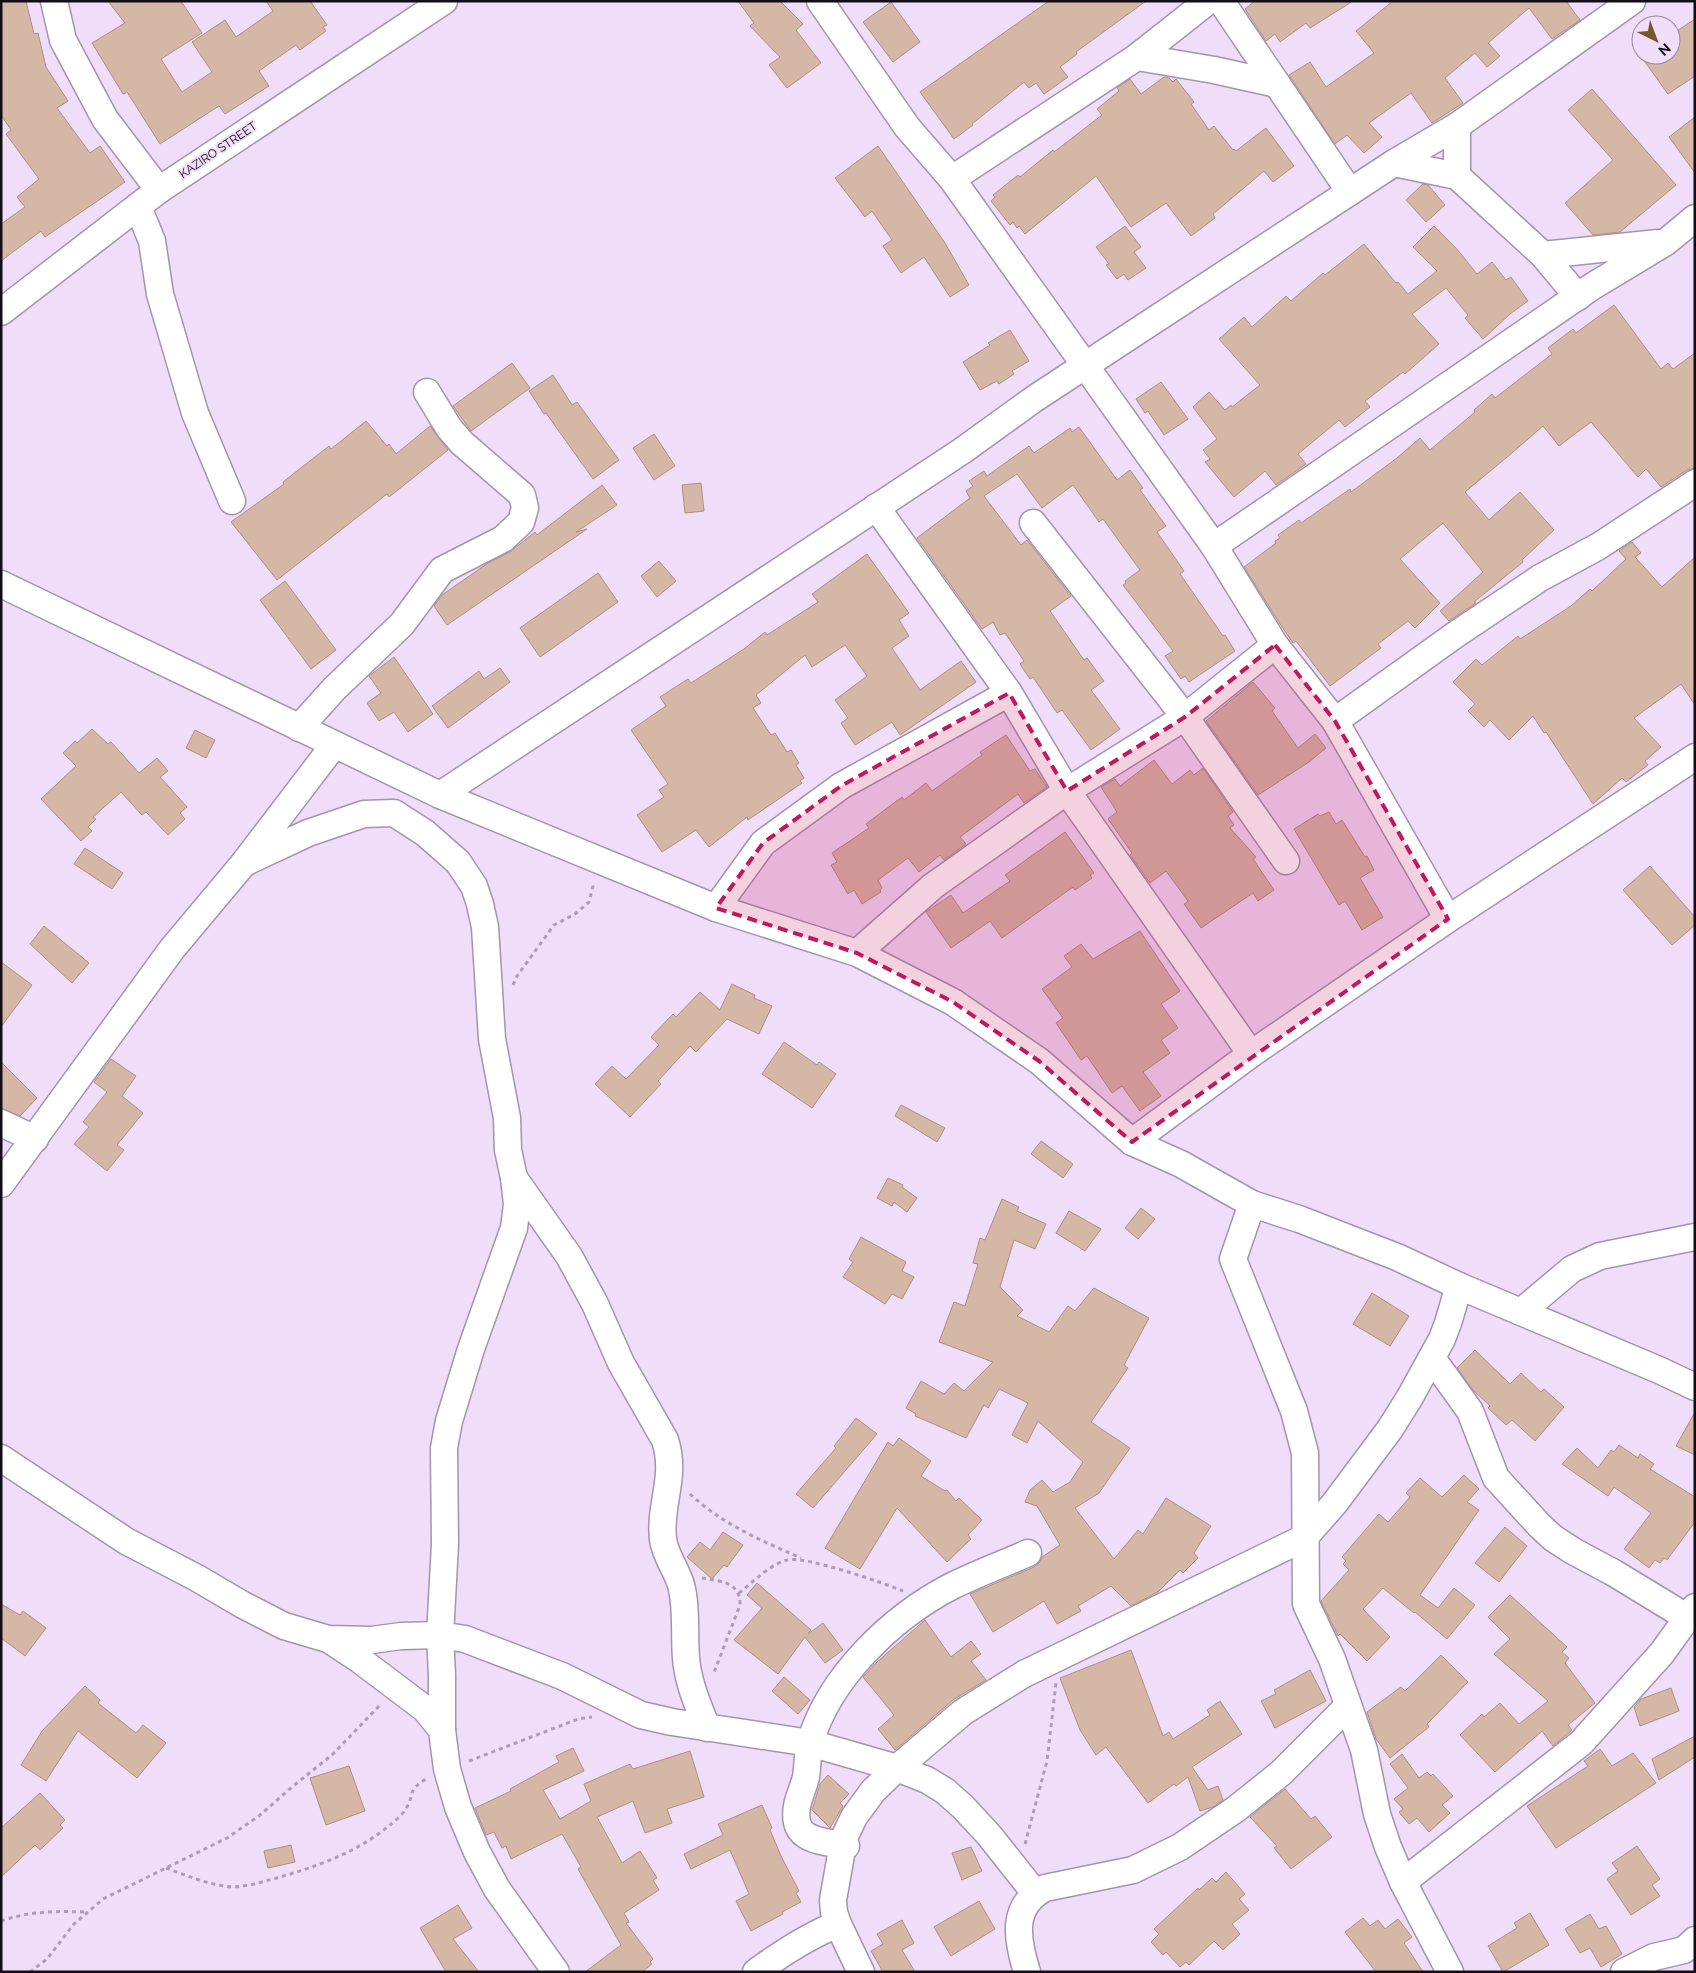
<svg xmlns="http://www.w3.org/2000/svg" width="1696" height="1973" viewBox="0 0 1696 1973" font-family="Raleway,sans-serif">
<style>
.building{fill:#d5b7a6;stroke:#ad9080}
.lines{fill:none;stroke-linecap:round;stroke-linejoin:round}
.minor-casing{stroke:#a494ae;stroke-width:29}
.path{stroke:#ac9eb5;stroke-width:3;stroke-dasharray:4 4;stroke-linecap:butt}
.minor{stroke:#fff;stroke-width:26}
.marked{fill:#c2185b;fill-opacity:0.2;stroke:#c2185b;stroke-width:4;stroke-dasharray:10 6;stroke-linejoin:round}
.labels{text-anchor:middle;stroke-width:4;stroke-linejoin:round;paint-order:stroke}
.street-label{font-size:12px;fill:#130d17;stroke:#efddf9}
</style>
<rect width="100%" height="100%" fill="#efddf9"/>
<g class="building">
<polygon points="1,1 26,1 34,34 38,33 46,67 68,101 57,108 90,153 100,146 125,182 45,237 41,231 1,261 1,224 25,207 17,197 39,179 6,134 11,130 1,115"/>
<polygon points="108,1 181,1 202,33 161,59 182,92 212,72 192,42 225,20 236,37 273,11 266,1 310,1 327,25 323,27 326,31 300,50 296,45 259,71 269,86 225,114 219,106 160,144 127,92 123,94 92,43 125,23"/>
<polygon points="738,1 780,1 803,24 796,30 821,63 787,88 769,65 780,57 750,26 754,23"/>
<polygon points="1049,1 1146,1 1076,52 1077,54 1060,67 1068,77 1044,94 1036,83 1029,88 1024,82 972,124 973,125 954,139 920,92"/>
<polygon points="1255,1 1353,1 1310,28 1306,23 1280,42 1275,34 1266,41 1245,9"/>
<polygon points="1393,1 1566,1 1580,20 1552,39 1529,8 1488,43 1500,56 1487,67 1475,53 1445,78 1463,103 1432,123 1411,93 1369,123 1382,137 1364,153 1347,135 1335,144 1289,75 1310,62 1326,87 1374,53 1356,31"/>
<polygon points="891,2 920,42 893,62 863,22"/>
<polygon points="1695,19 1695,76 1668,94 1640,55 1671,55 1671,35"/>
<polygon points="1164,77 1169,78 1173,82 1176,79 1194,102 1191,104 1209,130 1214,126 1233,150 1234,149 1236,151 1266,128 1294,166 1273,182 1264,171 1213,214 1215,218 1191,236 1166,203 1131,227 1096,176 1025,234 1019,226 1017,228 1013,222 1010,225 991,201 995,197 993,195 1018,175 1020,177 1053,150 1054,152 1102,115 1097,109 1119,91 1117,88 1130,79 1141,94"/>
<polygon points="1592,89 1676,185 1620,232 1593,235 1565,203 1613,160 1568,110"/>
<polygon points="1695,117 1695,173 1669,137"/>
<polygon points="878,146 945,243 969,285 950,297 924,257 901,273 883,246 892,240 872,211 865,217 835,178"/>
<polygon points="1423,184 1428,185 1445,205 1426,222 1406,200"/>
<polygon points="1125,226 1141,247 1134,252 1146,268 1128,280 1124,274 1117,279 1106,265 1109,264 1096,247"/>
<polygon points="1434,226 1456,248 1477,274 1492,262 1506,280 1511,277 1528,301 1510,314 1483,339 1465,318 1468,315 1446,288 1412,314 1439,344 1405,374 1403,372 1365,401 1370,407 1345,427 1339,420 1298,454 1306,464 1276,485 1265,471 1234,497 1205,462 1210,459 1203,450 1217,439 1193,407 1209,392 1225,410 1231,405 1232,407 1260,385 1219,339 1244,317 1252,327 1286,296 1291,301 1323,273 1325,275 1364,244 1396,283 1398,282 1408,294 1437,271 1413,247"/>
<polygon points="1614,305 1661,369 1668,363 1673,369 1695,353 1695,468 1687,470 1661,487 1646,469 1638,477 1591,422 1559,446 1543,426 1512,453 1465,492 1489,520 1520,492 1554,530 1522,560 1523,562 1474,602 1476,603 1449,621 1440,611 1483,572 1443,523 1400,559 1440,603 1415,628 1408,621 1378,644 1381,648 1330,686 1296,641 1293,643 1282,627 1244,567 1276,543 1275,541 1280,538 1278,535 1299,520 1301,523 1350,489 1351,492 1397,458 1420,438 1430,450 1475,412 1474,410 1492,394 1495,398 1552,354 1548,348 1573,329 1576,333"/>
<polygon points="1010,330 1029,361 1012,371 1014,374 999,384 997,381 980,390 963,362 990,345 988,343"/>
<polygon points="512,363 530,388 471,431 453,406"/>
<polygon points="553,375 572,405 577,402 619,460 593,479 546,413 544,414 529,391"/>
<polygon points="1161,382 1188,419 1164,435 1148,411 1145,413 1136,399"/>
<polygon points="366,421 387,446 389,444 396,454 430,426 448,450 389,497 387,494 277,580 231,522 284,484 283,482 329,446 331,449"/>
<polygon points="1079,427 1117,480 1130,470 1143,488 1140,490 1166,526 1157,532 1184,571 1180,574 1223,636 1225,635 1235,651 1189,682 1185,676 1181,679 1165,656 1173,651 1123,585 1126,583 1125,581 1140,570 1103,519 1099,522 1073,485 1042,508 1017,474 984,496 1021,545 1027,540 1071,596 1050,611 1084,660 1087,658 1104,681 1091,690 1120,729 1091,750 1062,710 1057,713 1033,677 1030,679 1020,664 1024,661 1005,633 1000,635 993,622 982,629 917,538 970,498 966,491 973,486 969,481 984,471 987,476 1029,446 1034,453 1070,428 1072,432"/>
<polygon points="654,434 675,466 654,480 633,448"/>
<polygon points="701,483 704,511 685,513 682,485"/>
<polygon points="602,485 617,505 576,532 587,529 447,625 434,606 442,595 488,563 510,552 535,532 537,535"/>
<polygon points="1632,542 1641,553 1635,557 1662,587 1695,557 1695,705 1681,684 1634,718 1661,747 1645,761 1648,765 1626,782 1622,778 1593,804 1546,732 1544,733 1533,716 1509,740 1490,720 1484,727 1468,711 1475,704 1453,682 1476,659 1482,665 1518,636 1520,639 1571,606 1590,589 1592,591 1626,559 1619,551"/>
<polygon points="867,554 909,613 899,620 909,636 892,648 920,690 961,661 976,682 900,735 892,722 855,745 841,723 848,718 835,700 867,676 845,645 812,667 805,655 756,695 761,703 753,708 771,735 775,733 787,752 791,750 799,763 796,765 804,778 800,781 802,783 748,820 747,817 709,847 696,830 662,852 637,815 664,797 659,790 668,784 631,730 666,706 660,697 688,679 691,683 744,649 765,632 767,635 818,602 812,594"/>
<polygon points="659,561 676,581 657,597 641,576"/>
<polygon points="598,573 618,602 540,657 520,628"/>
<polygon points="285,581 336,650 311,669 260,600"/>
<polygon points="394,657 433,714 408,732 394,712 379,721 367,703 381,693 369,676"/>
<polygon points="500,668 510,682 448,728 432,706 479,671 484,679"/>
<polygon points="1253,682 1275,708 1272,711 1298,748 1315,734 1326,748 1309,762 1258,795 1206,721"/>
<polygon points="92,729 108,744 111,742 139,773 157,758 168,771 160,777 187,807 180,813 185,819 168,835 146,812 142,815 121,792 93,817 96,819 88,827 92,831 81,841 41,799 76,766 63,753 75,741 77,743"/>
<polygon points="195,730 215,740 206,758 186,748"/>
<polygon points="1006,735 1030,771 1035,769 1047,787 1024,803 1018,794 960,837 966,844 944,860 940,855 919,872 908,858 878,880 882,888 880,890 881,892 862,904 854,890 848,894 831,865 837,862 832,853 869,828 866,824 902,797 904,800 926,783 932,791 982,755 980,752"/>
<polygon points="1154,760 1172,784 1190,770 1194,775 1203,768 1233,812 1228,816 1234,825 1230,828 1256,857 1253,859 1274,890 1258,901 1253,893 1201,928 1184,904 1188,901 1166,871 1150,883 1130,855 1132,853 1108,819 1117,812 1101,787 1115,779 1120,786"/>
<polygon points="1329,812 1336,824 1342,820 1365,857 1367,856 1374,870 1360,878 1383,917 1362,930 1345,901 1339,905 1294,829 1318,814 1320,816"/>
<polygon points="1065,832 1094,873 1090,875 1092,878 1075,890 1073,887 1002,938 990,921 951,948 926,912 951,895 963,913 1010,881 1005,875"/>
<polygon points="85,848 123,873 112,889 74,864"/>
<polygon points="1650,866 1695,917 1695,925 1672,945 1623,890"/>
<polygon points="44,926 89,963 72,983 30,944"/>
<polygon points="1140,931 1180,991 1161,1004 1178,1028 1161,1040 1170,1053 1143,1072 1161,1096 1140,1111 1122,1086 1112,1093 1087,1056 1081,1060 1056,1023 1063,1018 1042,989 1072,967 1064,956 1081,944 1093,959"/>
<polygon points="1,962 32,985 1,1027"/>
<polygon points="732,984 755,995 754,998 772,1006 759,1034 727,1019 696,1052 690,1046 658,1081 661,1084 630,1117 595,1084 612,1066 626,1079 659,1045 651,1037 673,1014 676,1017 700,992 720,1010"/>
<polygon points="784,1042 817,1065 819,1062 836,1074 812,1108 762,1074"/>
<polygon points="111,1059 136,1076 122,1096 143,1113 117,1145 124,1150 107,1171 74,1144 89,1127 83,1122 107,1092 94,1082"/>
<polygon points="1,1062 37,1098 20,1116 1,1108"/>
<polygon points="901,1105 945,1128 937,1142 895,1116"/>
<polygon points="1041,1141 1073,1164 1063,1178 1031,1154"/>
<polygon points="888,1178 903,1185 902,1187 917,1198 907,1212 894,1202 892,1206 877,1198"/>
<polygon points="1002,1199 1019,1207 1017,1211 1046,1224 1035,1249 1014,1240 1000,1287 1023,1310 1017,1316 1049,1332 1068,1306 1075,1311 1094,1288 1149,1318 1124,1365 1128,1368 1091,1422 1130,1448 1099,1493 1075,1508 1114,1559 1138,1530 1143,1534 1166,1498 1211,1526 1194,1553 1198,1558 1183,1573 1180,1570 1158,1592 1131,1606 1111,1586 1078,1606 1081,1611 1057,1624 1044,1601 993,1632 970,1594 1034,1567 1040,1562 1042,1557 1060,1545 1037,1506 1025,1502 1030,1490 1042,1480 1053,1492 1070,1482 1083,1462 1038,1421 1027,1443 1012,1435 1028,1403 999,1389 988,1408 984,1405 966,1438 915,1416 916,1414 906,1408 921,1381 944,1394 954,1383 964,1391 993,1362 939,1342 954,1302 965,1306 978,1264 973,1263 980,1238 985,1240"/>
<polygon points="1141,1208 1155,1219 1138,1239 1125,1228"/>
<polygon points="1069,1211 1101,1229 1085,1251 1056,1233"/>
<polygon points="861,1237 906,1262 902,1271 914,1277 902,1299 892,1294 885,1304 843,1277 853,1262 849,1259"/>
<polygon points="1372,1293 1409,1316 1390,1346 1353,1324"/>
<polygon points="1475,1350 1510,1384 1521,1373 1541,1392 1544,1389 1564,1407 1535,1441 1512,1420 1506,1425 1488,1408 1490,1406 1472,1389 1457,1368"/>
<polygon points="1695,1412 1695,1455 1676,1446"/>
<polygon points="856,1418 877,1434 813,1508 796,1494 836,1448 834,1446"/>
<polygon points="899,1438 931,1461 921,1476 945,1491 947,1490 956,1501 959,1498 982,1520 968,1535 971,1539 947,1562 897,1508 860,1569 825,1548 888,1442 893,1446"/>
<polygon points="1619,1445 1638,1458 1640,1454 1654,1464 1650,1469 1695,1497 1695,1522 1667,1560 1664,1558 1660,1563 1655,1560 1649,1568 1624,1549 1651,1513 1614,1487 1608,1496 1562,1464 1577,1448 1598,1468 1611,1450 1614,1452"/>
<polygon points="1464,1475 1479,1489 1467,1502 1479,1510 1420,1595 1438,1608 1454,1588 1475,1605 1447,1639 1415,1612 1414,1613 1383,1588 1363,1609 1390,1637 1367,1661 1340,1634 1338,1636 1321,1601 1349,1570 1343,1564 1346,1561 1342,1557 1379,1514 1388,1522 1410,1497 1406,1493 1420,1478 1442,1497"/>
<polygon points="1505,1527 1527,1546 1499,1582 1475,1563"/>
<polygon points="723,1532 743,1545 727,1567 724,1565 712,1579 687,1557 700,1542 710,1550"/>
<polygon points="757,1583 811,1630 808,1634 823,1623 843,1650 825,1663 805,1637 778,1674 734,1640 762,1608 747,1595"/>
<polygon points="1510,1595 1567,1647 1562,1652 1569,1658 1565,1663 1595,1703 1568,1725 1572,1730 1553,1746 1542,1731 1495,1772 1460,1735 1482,1714 1484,1717 1500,1703 1519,1724 1548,1701 1494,1654 1510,1639 1488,1617"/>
<polygon points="1,1604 20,1615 23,1611 46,1628 25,1656 1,1638"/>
<polygon points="925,1620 951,1657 971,1641 981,1654 971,1661 986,1680 953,1700 895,1750 878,1729 894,1715 863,1677 877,1662"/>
<polygon points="1131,1650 1163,1736 1169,1732 1173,1739 1210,1715 1207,1710 1220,1701 1242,1734 1192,1767 1208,1790 1218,1786 1223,1800 1213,1807 1200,1811 1188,1777 1176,1786 1174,1784 1148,1803 1106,1747 1096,1755 1080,1730 1060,1678"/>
<polygon points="1441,1655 1468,1682 1427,1724 1429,1727 1390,1758 1376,1739 1367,1712 1401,1687 1405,1691"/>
<polygon points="1310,1670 1326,1701 1275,1728 1261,1701 1276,1694 1274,1690"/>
<polygon points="784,1677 810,1700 798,1714 772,1691"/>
<polygon points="85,1686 100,1700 98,1703 136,1733 143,1725 166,1743 137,1778 78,1731 46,1781 21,1765 42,1731"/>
<polygon points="1671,1688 1679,1711 1640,1726 1634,1707 1641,1699"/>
<polygon points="1695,1736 1695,1757 1659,1780 1652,1759"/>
<polygon points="573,1748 584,1771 543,1790 560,1819 591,1801 584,1784 630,1764 633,1769 690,1751 704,1797 667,1809 672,1823 645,1833 633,1801 597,1817 622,1863 640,1851 657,1878 653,1880 659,1890 624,1913 629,1922 626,1923 653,1959 650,1962 652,1964 642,1972 585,1972 621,1945 578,1869 581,1867 562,1834 511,1859 506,1846 502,1848 494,1832 486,1835 475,1808 511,1791 510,1789 559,1762 556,1756"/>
<polygon points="1600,1749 1612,1766 1633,1753 1656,1783 1556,1848 1527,1806 1588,1766 1584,1761"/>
<polygon points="1402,1754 1419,1778 1427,1772 1431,1776 1433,1774 1453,1796 1442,1805 1450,1813 1429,1832 1417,1818 1409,1824 1399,1812 1403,1809 1394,1799 1408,1788 1390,1764"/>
<polygon points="349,1766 365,1811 326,1825 310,1778"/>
<polygon points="828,1775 849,1794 840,1803 843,1806 830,1828 812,1810 820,1784"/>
<polygon points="1285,1789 1311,1819 1315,1816 1332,1837 1291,1869 1274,1848 1277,1846 1250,1817"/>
<polygon points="40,1793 65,1820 60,1825 63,1828 40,1850 35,1845 1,1877 1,1828"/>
<polygon points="762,1805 772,1828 770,1830 781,1856 799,1891 796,1893 801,1902 782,1912 783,1914 751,1931 736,1901 749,1894 730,1850 691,1869 684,1854 723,1835 718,1824"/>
<polygon points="291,1845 295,1862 268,1868 264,1851"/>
<polygon points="1637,1846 1660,1879 1652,1885 1660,1896 1631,1915 1607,1879 1618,1871 1612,1863"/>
<polygon points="971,1847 982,1871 962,1880 952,1853"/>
<polygon points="1226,1872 1245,1894 1239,1899 1249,1910 1232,1924 1240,1934 1223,1950 1214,1941 1189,1965 1186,1962 1180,1967 1166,1952 1163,1955 1151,1942 1159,1934 1154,1929 1198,1888 1199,1890 1212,1878 1216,1882"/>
<polygon points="979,1901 995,1929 951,1956 934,1927"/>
<polygon points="458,1905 472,1928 453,1939 479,1972 446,1972 420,1928"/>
<polygon points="1530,1913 1549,1945 1503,1972 1488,1946 1517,1928 1514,1923"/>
<polygon points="1590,1914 1599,1929 1606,1926 1622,1954 1601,1967 1590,1948 1580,1953 1565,1929"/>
<polygon points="1363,1918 1370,1926 1378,1920 1385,1929 1398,1919 1412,1937 1404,1943 1423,1972 1376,1972 1345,1932"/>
<polygon points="902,1920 914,1943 902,1950 915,1972 883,1972 871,1951 883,1944 877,1934"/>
</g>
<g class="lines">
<g class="minor-casing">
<g id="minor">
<polyline points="54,1 63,40 105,119 159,190"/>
<polyline points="820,1 907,127 952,179 1214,546 1275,645 1335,721 1448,919"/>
<polyline points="1221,1 1350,192"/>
<polyline points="1137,57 1214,70 1277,84"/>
<polyline points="1457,126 1457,176"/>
<polyline points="1394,163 1457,176 1543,255 1578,297"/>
<polyline points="952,179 1137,57 1208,1"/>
<polyline points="138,207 152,241 160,294 195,413 232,501"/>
<polyline points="1543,255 1658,243"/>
<polyline points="1,312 159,190 444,1"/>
<polyline points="876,507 1009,693 1067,791 1251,1054"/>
<polyline points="1033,523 1185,717 1286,861"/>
<polyline points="1214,546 1593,286 1666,242 1695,218"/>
<polyline points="1,584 440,795 716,908 857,953 953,1002 1039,1061 1132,1142 1181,1164 1252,1204 1299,1219 1397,1257 1459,1286 1659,1370 1695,1387"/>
<polyline points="1335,721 1455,635 1540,578 1599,546 1695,483"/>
<polyline points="299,728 334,689 402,624 442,570 503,539 521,522 525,508 522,495 462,443 449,428 427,392"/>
<polyline points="440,795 962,451 1034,399 1394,163 1457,126 1632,1"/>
<polyline points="244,863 308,833 364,814 394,813 425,833 458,862 474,886 480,904 485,927 492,1039 507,1118 508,1150 514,1178 517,1204 514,1228 471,1349 449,1421 444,1448 445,1544 440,1635 442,1675 442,1730"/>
<polyline points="716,908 763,843 841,786 1009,693"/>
<polyline points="857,953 933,886 1067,791 1185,717 1275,645"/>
<polyline points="1,1123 35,1139"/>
<polyline points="1132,1142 1251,1054 1448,919 1695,757"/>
<path d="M514 1178 569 1256 595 1304 621 1363 665 1440C677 1477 659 1504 663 1539 665 1557 679 1572 682 1589 687 1612 684 1635 686 1658 688 1683 698 1705 707 1728"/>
<polyline points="1,1184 172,949 244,863 334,745"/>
<polyline points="1252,1204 1233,1259 1294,1411 1305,1453 1306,1604 1332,1659 1364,1750 1377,1814 1388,1847 1403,1882 1450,1972"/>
<polyline points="1521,1312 1572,1269 1600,1256 1695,1237"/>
<polyline points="1432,1358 1470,1411 1496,1478 1539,1525 1553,1538 1573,1551 1614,1573 1688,1618"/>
<polyline points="1,1458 126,1541 197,1578 243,1605 284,1626 328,1639 372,1640 401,1636 440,1635 465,1639 562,1676 641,1715 672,1722 810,1743 897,1768 927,1780 945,1791 963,1807 989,1835 1035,1893"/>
<polyline points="328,1639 360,1660 425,1709 442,1730 447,1769 458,1807 477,1852 497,1889 556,1972"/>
<path d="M846 1846C820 1840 791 1842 797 1806 799 1796 804 1786 806 1777 808 1766 807 1754 810 1743 829 1677 892 1617 952 1586 976 1574 1003 1564 1028 1553"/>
<polyline points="1403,1882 1581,1743 1662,1653 1695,1607"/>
<path d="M756 1972C782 1953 808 1936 838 1924"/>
<polyline points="861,1972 838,1924 834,1912 833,1900 844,1838 854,1817 873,1791 897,1768 963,1712 1024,1674 1304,1538 1334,1504 1390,1429 1410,1397 1442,1339 1448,1323 1459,1286"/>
<path d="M1027 1972C1017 1940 1010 1906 1045 1888L1133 1870 1180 1847 1236 1809 1281 1773 1348 1706"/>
<polyline points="1624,1972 1654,1957 1684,1950 1695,1940"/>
</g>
</g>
<g class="path">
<polyline points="513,985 517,976 554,925 575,914 589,902 594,882"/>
<path d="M690 1494C722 1524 762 1541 801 1558"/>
<path d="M702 1578C720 1581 741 1582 740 1605L713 1675"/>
<path d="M739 1593C753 1582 769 1565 787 1560 803 1555 884 1583 903 1591"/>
<polyline points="469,1761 578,1719 592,1717"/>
<polyline points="1025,1844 1047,1761 1056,1683"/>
<path d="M166 1868C185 1875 204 1883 224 1886 242 1889 260 1882 277 1878 318 1866 356 1853 390 1825 395 1821 402 1815 406 1809 415 1794 407 1790 426 1779"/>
<path d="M1 1921C29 1911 57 1911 86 1912"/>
<polyline points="30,1972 47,1959 74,1924 103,1899 227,1838 259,1816 292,1787 332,1755 381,1704"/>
</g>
<use href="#minor" class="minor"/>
</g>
<path class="marked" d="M1275 645 1335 721 1448 919 1132 1142 1039 1061 953 1002 857 953 716 908 763 843 841 786 1009 693 1067 791 1185 717Z"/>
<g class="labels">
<g class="street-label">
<text transform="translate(218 150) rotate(-34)" y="4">KAZIRO STREET</text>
</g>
</g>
<rect width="1696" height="1973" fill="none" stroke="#130d17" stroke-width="5"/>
<g transform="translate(1656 40) rotate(138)"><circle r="24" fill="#efddf9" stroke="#978a9f"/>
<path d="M0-4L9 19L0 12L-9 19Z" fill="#76562c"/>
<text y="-8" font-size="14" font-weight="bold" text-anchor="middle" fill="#130d17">N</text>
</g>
</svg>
